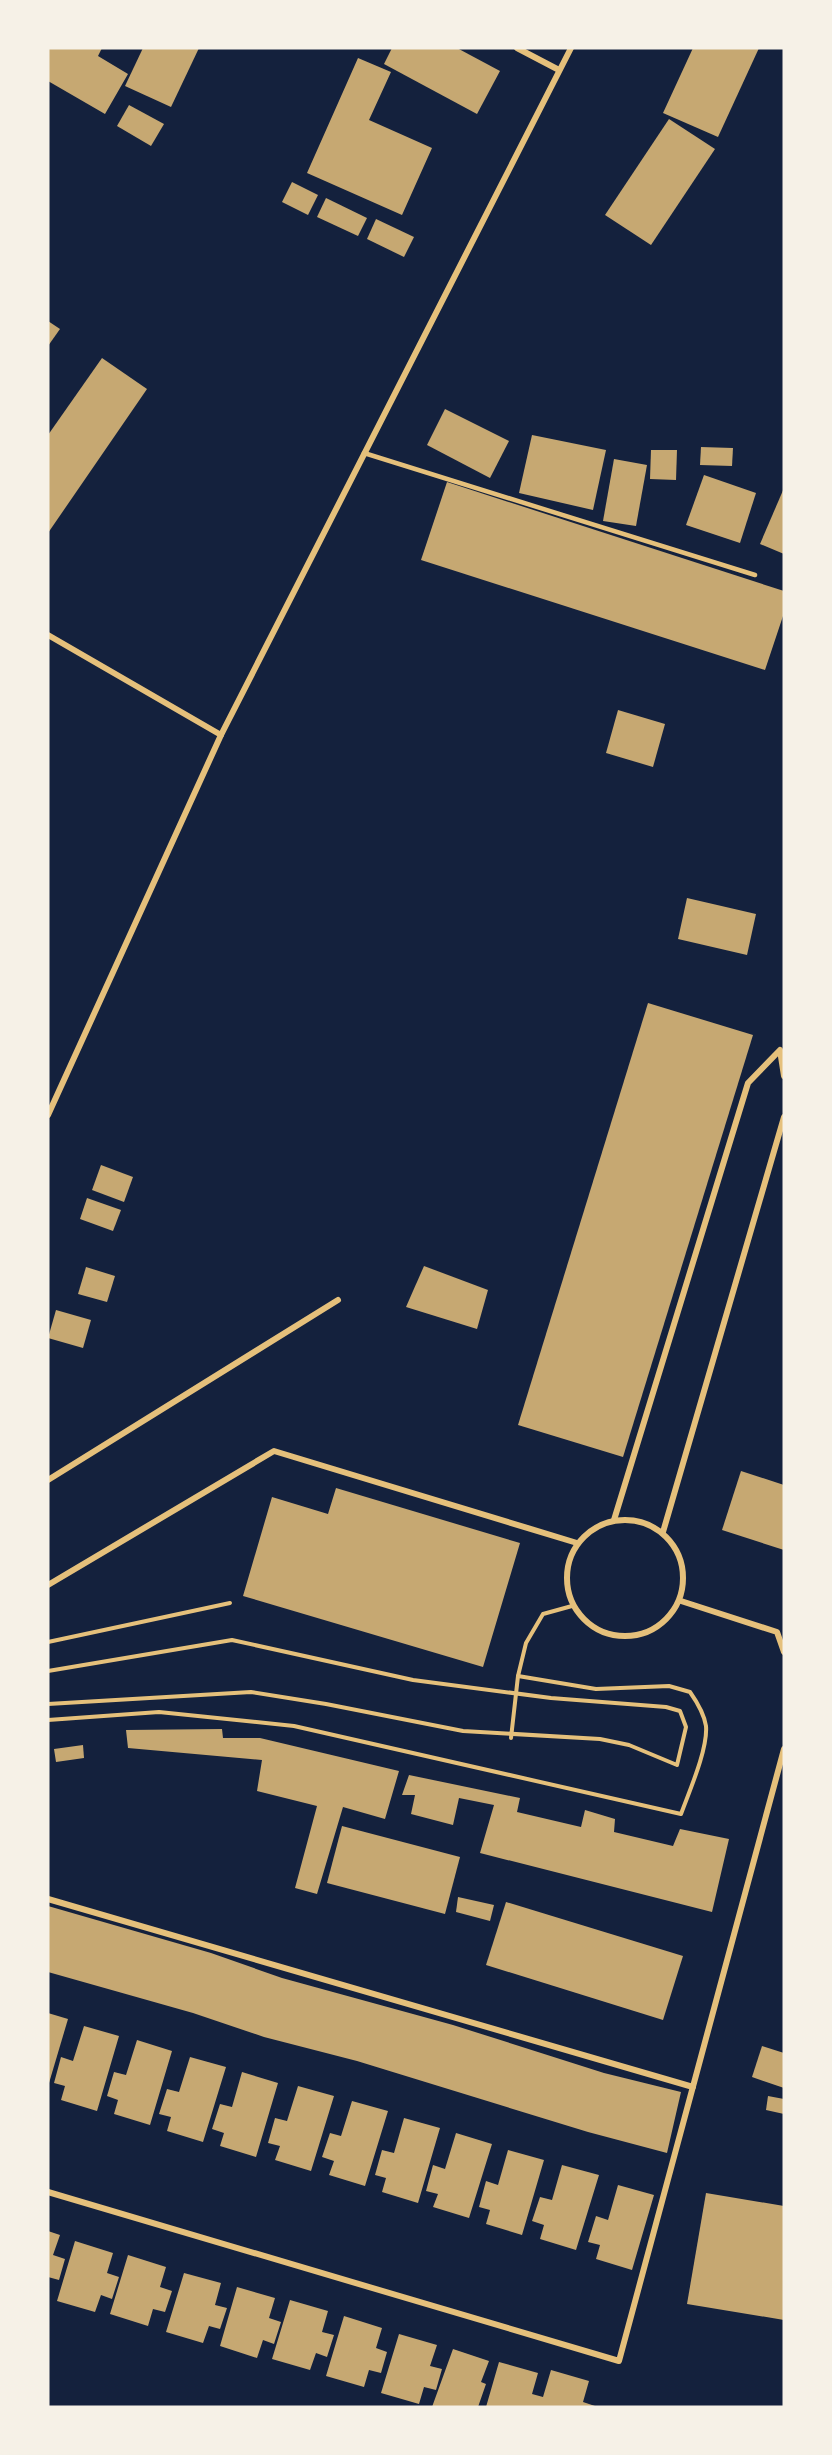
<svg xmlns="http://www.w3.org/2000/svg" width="832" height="2455" viewBox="0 0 832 2455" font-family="Commissioner,sans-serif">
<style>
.building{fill:#c6a872}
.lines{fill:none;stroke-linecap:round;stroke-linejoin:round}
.path{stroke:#e5c07b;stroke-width:4}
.service{stroke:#e5c07b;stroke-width:4.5}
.minor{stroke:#e5c07b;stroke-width:6}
</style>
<rect width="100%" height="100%" fill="#14213d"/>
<g class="building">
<polygon points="48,48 102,48 98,56 128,74 105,114 48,81"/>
<polygon points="143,48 199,48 171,107 125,86"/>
<polygon points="392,48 457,48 500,71 477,114 384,64"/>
<polygon points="693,48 759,48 718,137 663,113"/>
<polygon points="358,58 391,72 369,120 432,148 402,215 307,173"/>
<polygon points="129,105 164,124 151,146 117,126"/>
<polygon points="669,119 715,149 651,245 605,215"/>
<polygon points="292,182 318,195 308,215 282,202"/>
<polygon points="326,198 367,218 358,236 317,217"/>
<polygon points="376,219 414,237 404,257 367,239"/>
<polygon points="48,321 60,329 48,346"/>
<polygon points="102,358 147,389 48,533 48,435"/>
<polygon points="445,409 509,441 490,478 427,445"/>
<polygon points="532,435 606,450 593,510 519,493"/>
<polygon points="701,447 733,448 732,466 700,465"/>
<polygon points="651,450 677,450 676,480 650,479"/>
<polygon points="614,459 647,465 636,526 603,521"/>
<polygon points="704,475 756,493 740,543 686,525"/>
<polygon points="447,482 784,591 784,613 765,670 421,560"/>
<polygon points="784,488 784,554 760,544"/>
<polygon points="618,710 665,724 653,767 606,753"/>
<polygon points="687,898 756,914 747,955 678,939"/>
<polygon points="648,1003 753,1035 623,1457 518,1425"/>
<polygon points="101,1165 133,1177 124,1202 92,1190"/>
<polygon points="87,1198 121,1210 113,1231 80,1219"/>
<polygon points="424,1266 488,1290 477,1329 406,1307"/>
<polygon points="86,1267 115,1276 107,1302 78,1294"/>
<polygon points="56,1310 91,1320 83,1348 48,1338"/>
<polygon points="741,1471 784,1485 784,1550 722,1530"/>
<polygon points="336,1488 520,1543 483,1667 243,1596 272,1497 328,1514"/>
<polygon points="222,1729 223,1738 260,1738 399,1771 385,1819 343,1807 317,1894 295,1888 317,1806 257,1791 262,1760 128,1748 126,1730"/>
<polygon points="83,1745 84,1758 56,1762 54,1749"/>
<polygon points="409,1775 520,1798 517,1812 581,1827 585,1810 615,1819 614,1832 673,1846 680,1829 729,1839 712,1912 480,1853 494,1805 459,1798 453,1825 411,1814 415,1795 402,1795"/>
<polygon points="342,1826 460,1857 445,1914 327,1883"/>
<polygon points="458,1897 494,1905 490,1921 456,1912"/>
<polygon points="506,1902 683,1956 663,2020 486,1965"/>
<polygon points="48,1906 211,1953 282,1978 453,2025 604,2073 681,2092 667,2153 588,2132 357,2061 264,2037 193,2013 48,1972"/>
<polygon points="48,2013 68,2019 49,2083 48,2083"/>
<polygon points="84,2026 119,2036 97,2111 61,2100 65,2086 54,2083 61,2057 73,2061"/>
<polygon points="137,2040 172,2051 150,2125 114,2114 118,2100 107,2096 114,2072 126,2075"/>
<polygon points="762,2046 784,2053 784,2088 752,2077"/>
<polygon points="190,2057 226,2067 203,2142 167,2131 171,2117 159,2114 167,2089 179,2092"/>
<polygon points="242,2072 278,2083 256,2157 220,2146 224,2133 212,2129 220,2104 232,2107"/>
<polygon points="298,2086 334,2096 311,2171 275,2160 280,2146 268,2143 275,2118 287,2121"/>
<polygon points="768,2096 784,2099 784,2114 766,2110"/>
<polygon points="352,2101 388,2111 365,2186 329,2175 334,2161 322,2157 330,2133 341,2136"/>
<polygon points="404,2118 440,2128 418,2203 382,2192 386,2178 375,2175 382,2150 394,2153"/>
<polygon points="456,2133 492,2144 469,2218 433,2207 438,2194 426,2191 433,2165 445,2169"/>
<polygon points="508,2150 544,2160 522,2235 486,2224 490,2210 479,2207 486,2181 498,2185"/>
<polygon points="562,2165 599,2175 576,2250 540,2239 544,2225 532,2221 540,2197 552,2200"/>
<polygon points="618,2185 654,2195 632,2270 596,2259 600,2245 588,2242 596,2216 608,2220"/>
<polygon points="706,2193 784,2206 784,2320 687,2304"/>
<polygon points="48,2231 60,2235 53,2255 65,2259 59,2280 48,2277"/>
<polygon points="75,2241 113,2253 107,2273 119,2277 112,2299 101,2295 95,2312 57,2301"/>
<polygon points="128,2255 166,2267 160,2287 172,2291 165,2312 153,2309 148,2326 110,2314"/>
<polygon points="184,2273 221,2283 215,2305 227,2308 220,2329 209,2326 203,2343 166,2332"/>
<polygon points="237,2287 275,2298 269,2318 281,2322 274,2344 263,2340 257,2358 220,2346"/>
<polygon points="290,2300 328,2311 322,2332 334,2335 327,2357 316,2353 310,2370 272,2359"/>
<polygon points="344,2316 382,2328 376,2348 387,2352 381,2373 369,2370 364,2387 326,2376"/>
<polygon points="399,2334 437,2345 430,2366 442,2369 436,2390 424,2387 419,2404 381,2393"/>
<polygon points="453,2349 489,2361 481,2382 486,2384 478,2407 432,2407"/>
<polygon points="499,2362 538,2373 532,2394 543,2397 551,2370 589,2381 583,2402 598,2407 486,2407"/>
</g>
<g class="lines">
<g class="path">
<polyline points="48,1642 230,1603"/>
<polyline points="48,1671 232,1640 413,1680 551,1698 666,1707 680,1711 686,1727 677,1765 629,1745 600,1739 463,1731 326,1704 251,1692 48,1704"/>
<path d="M48 1720 159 1712 294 1726 681 1814C689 1792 708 1749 706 1726 704 1713 697 1702 690 1692L669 1686 596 1689 518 1676"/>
<polyline points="511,1738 518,1676 526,1643 543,1614 572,1606"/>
</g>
<polyline class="service" points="364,453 755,575"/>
<g class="minor">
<polyline points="517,48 559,70"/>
<polyline points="48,635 221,735"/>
<polyline points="48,1115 221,735 571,48"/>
<polyline points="48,1480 338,1300"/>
<circle cx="625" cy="1578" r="58"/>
<polyline points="614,1520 748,1083 780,1050 784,1076"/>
<polyline points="663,1532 784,1117"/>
<polyline points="48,1585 274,1451 577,1543"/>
<polyline points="681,1601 777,1632 784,1652"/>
<polyline points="48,1899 693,2087"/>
<polyline points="48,2192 619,2361 784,1749"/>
</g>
</g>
<rect width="832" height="2455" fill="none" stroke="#f6f1e7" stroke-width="99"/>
</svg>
